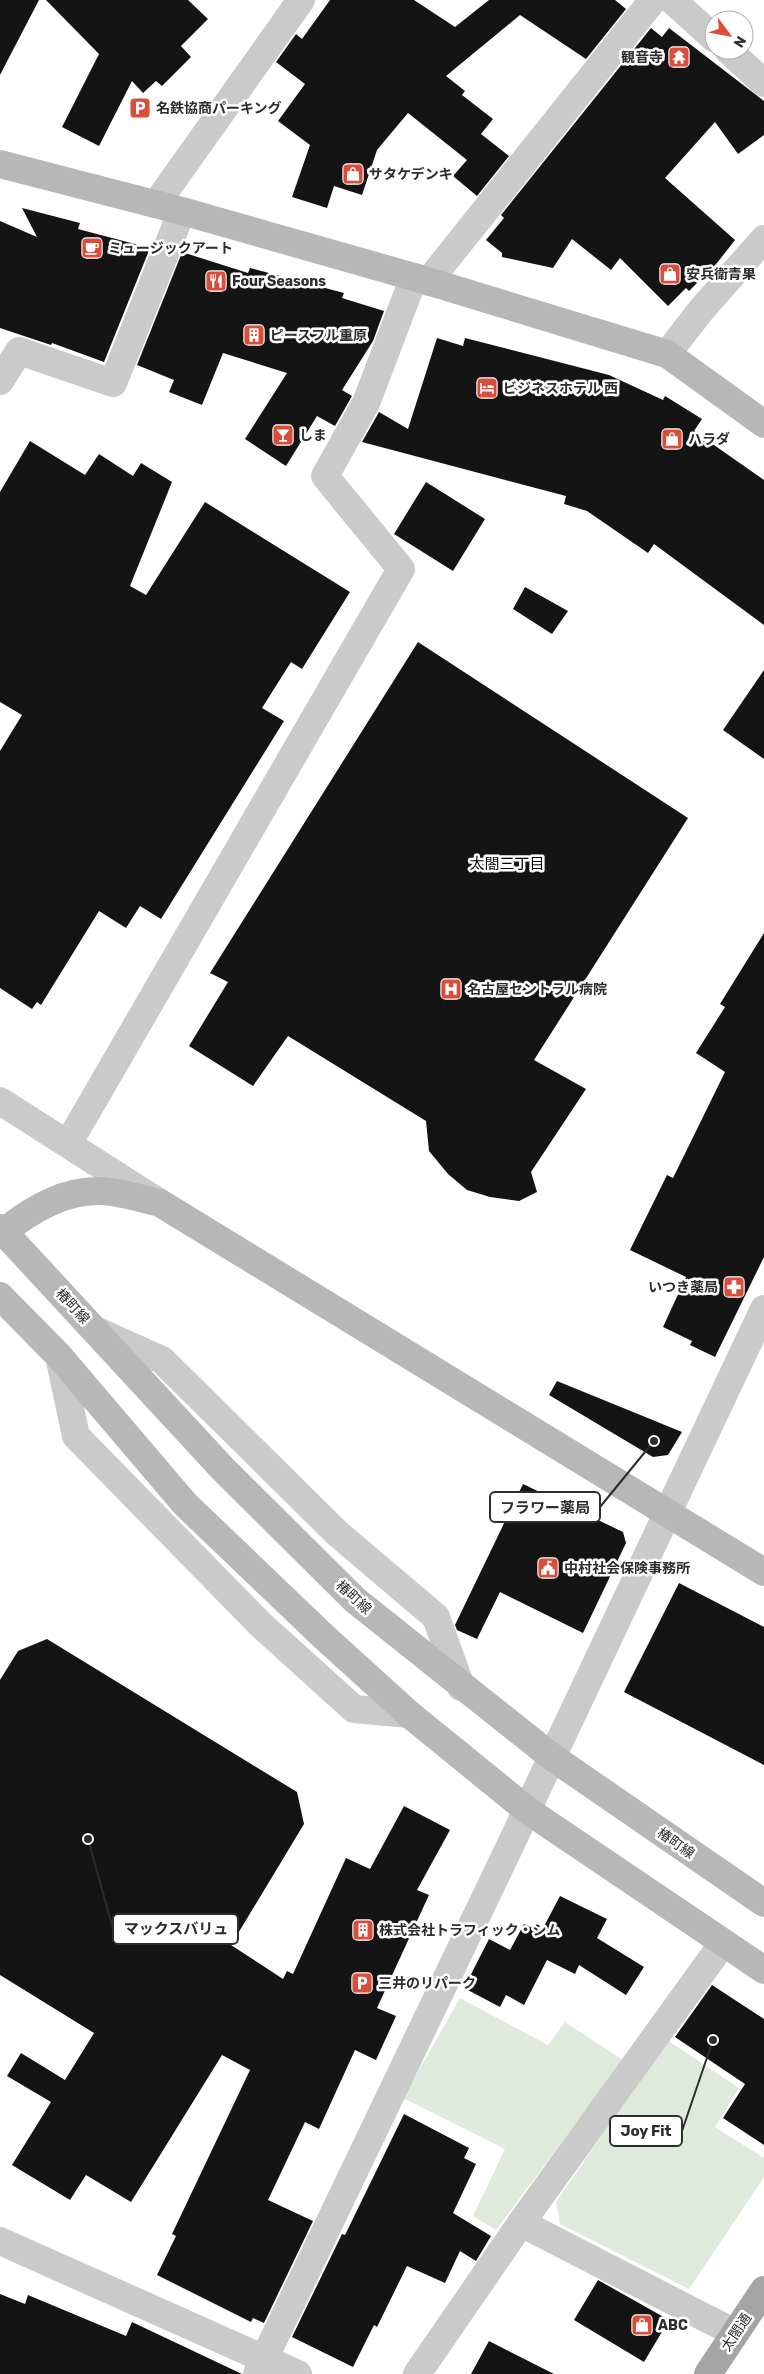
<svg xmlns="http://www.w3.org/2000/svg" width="764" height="2374" viewBox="0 0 764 2374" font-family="Rubik,'Noto Sans JP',sans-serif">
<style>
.pitch{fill:#e0eadc}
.building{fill:#141414}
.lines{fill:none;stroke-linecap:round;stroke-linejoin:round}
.street{stroke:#cacaca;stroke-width:28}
.secondary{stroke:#b7b7b7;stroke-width:28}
.primary{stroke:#a5a5a5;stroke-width:28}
.labels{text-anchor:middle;stroke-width:5;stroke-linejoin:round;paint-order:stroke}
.poi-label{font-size:14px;font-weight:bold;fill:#2d2d2d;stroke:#fff;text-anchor:start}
.street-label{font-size:14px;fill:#2d2d2d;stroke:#fff}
.neighbourhood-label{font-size:15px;fill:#000;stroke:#fff}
.leader{fill:none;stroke:#2d2d2d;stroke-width:2}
.callout-dot{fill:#2d2d2d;stroke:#fff;stroke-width:2}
.callout{fill:#fff;stroke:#2d2d2d;stroke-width:2}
.callout-label{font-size:15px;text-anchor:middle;font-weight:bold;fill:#2d2d2d}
</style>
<rect width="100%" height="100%" fill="#fff"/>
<g class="pitch">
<polygon points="460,1998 548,2045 565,2022 623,2060 496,2230 473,2216 505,2149 403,2098"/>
<polygon points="667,2040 739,2088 715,2127 764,2158 764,2177 689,2289 560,2224 556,2202"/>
</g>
<g class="building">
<polygon points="0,0 39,0 0,75"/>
<polygon points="46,0 188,0 208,19 181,46 191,57 162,86 156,81 143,93 132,81 99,146 62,127 99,54"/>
<polygon points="330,0 414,0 455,27 489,0 615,0 626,9 586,59 520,15 446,76 465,91 462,95 493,119 481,134 509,156 477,196 453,176 467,160 408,113 377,150 362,195 334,186 327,208 292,197 310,145 278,121 305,84 276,62 296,34 302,39"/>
<polygon points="651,28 662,37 669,28 764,101 764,135 738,154 715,122 665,178 735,240 717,263 689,291 686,288 668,306 620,258 611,270 572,239 553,268 502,257 502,253 486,240 504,218 501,215"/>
<polygon points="22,208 80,223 78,229 150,248 104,362 52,343 51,345 0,328 0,221 37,237"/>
<polygon points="185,253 248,273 250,268 344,293 342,298 384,311 373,341 342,390 352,396 335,426 317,416 286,466 245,439 287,373 223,353 202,405 169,392 174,380 137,365 181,255 184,256"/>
<polygon points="437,338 463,346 465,338 609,375 663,400 665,396 702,419 694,431 764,480 764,625 654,544 648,553 587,511 564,504 566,496 362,442 379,412 408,429"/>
<polygon points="30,441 85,475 99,454 133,476 141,463 172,482 130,586 146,595 205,502 350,592 302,669 291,662 262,708 284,721 161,919 140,906 126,928 99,911 41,1005 37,1002 32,1009 0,988 0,751 22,715 0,702 0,492"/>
<polygon points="426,482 485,519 453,571 394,534"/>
<polygon points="525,587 568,611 552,634 513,609"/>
<polygon points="418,642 688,818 534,1060 586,1089 531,1172 537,1192 519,1201 490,1197 467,1190 448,1174 429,1151 426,1121 288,1036 253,1086 189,1046 228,982 210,973"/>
<polygon points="764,670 764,759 723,730"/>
<polygon points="764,933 764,1257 715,1357 690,1345 692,1341 663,1327 686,1277 630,1250 667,1175 673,1178 725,1072 696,1053 725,1007 720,1004"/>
<polygon points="557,1381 682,1432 668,1455 653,1457 549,1395"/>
<polygon points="523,1484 623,1532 626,1543 583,1633 500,1592 477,1639 457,1630 455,1625"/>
<polygon points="679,1583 764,1627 764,1765 624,1692"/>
<polygon points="47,1639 297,1792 304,1824 231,1945 283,1979 287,1971 293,1974 346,1858 370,1869 404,1806 450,1830 417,1890 429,1895 377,2008 396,2016 376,2060 355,2050 319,2129 305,2122 268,2200 313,2221 264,2323 253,2318 251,2322 157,2275 176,2236 172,2234 250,2070 222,2055 131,2202 86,2175 70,2200 12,2165 51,2102 7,2076 21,2053 65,2080 94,2033 0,1975 0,1680 18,1651"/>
<polygon points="560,1896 607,1919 597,1938 644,1967 626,1995 579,1965 575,1974 547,1960 524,2005 506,1995 500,2007 464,1988 489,1939 510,1950 524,1924 541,1932"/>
<polygon points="712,1985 764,2019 764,2145 723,2118 745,2084 675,2037"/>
<polygon points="404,2114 469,2148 464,2158 476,2164 453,2213 491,2236 476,2261 460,2251 445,2283 407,2266 377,2327 374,2325 353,2367 292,2337 342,2234 345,2235"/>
<polygon points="598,2280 669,2320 644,2362 574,2320"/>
<polygon points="0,2294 25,2304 28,2295 126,2336 132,2322 242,2374 0,2374"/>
<polygon points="489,2341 554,2374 471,2374"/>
</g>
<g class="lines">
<g class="street">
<polyline points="672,0 714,38"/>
<polyline points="728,50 764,83"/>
<polyline points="156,204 301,0"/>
<polyline points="428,282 653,0"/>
<polyline points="667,354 702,309 764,239"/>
<polyline points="0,381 19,351 113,383 182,211"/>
<polyline points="0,1101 157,1201"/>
<polyline points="68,1144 401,569 325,476 366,403 414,277"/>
<polyline points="95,1330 162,1360 337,1533 436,1617 461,1687"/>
<polyline points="59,1356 76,1436 260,1624 354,1709 409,1714"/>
<polyline points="521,2223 735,2333"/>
<polyline points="0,2241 298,2374"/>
<polyline points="257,2374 510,1846 764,1309"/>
<polyline points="417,2374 521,2223 723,1943"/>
</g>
<g class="secondary">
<polyline points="0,164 182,211 414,277 667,354 764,424"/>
<polyline points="0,1228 223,1469 355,1600 552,1757 764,1903"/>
<path d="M0 1235C31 1209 69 1186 111 1192 127 1194 143 1199 160 1203L764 1572"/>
<polyline points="0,1296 59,1356 185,1504 323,1636 409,1714 527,1810 764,1970"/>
</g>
<polyline class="primary" points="708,2374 764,2290"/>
</g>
<defs>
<g id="temple-square" transform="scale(1.125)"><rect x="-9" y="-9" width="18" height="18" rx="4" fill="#d94e3b" stroke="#fff"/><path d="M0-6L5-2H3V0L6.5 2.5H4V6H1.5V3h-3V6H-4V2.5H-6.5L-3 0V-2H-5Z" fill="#fff"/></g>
<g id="parking-square" transform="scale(1.125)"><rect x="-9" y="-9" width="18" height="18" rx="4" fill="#d94e3b" stroke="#fff"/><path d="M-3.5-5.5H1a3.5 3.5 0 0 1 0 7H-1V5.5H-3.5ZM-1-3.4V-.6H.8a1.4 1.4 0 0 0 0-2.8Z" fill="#fff"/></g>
<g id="shop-square" transform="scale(1.125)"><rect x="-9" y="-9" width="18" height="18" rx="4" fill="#d94e3b" stroke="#fff"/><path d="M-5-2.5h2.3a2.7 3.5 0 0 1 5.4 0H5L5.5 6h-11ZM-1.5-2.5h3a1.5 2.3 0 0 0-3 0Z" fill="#fff"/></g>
<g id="cafe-square" transform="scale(1.125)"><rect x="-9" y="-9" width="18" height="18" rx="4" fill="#d94e3b" stroke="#fff"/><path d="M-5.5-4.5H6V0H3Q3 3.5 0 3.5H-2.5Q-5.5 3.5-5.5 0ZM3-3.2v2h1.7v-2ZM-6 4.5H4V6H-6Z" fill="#fff"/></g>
<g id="restaurant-square" transform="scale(1.125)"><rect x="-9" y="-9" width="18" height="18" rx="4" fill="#d94e3b" stroke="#fff"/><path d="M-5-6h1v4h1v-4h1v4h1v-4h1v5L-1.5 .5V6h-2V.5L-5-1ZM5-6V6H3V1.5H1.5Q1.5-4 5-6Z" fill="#fff"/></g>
<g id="building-square" transform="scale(1.125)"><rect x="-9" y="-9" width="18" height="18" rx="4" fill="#d94e3b" stroke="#fff"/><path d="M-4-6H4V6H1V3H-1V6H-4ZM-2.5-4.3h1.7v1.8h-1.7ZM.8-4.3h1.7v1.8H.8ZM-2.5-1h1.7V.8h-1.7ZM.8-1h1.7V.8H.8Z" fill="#fff"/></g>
<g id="hotel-square" transform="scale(1.125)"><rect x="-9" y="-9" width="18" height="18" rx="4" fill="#d94e3b" stroke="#fff"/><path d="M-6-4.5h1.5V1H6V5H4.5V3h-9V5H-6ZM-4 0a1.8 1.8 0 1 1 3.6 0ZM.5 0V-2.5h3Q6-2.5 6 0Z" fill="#fff"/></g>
<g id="bar-square" transform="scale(1.125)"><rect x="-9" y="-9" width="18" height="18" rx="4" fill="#d94e3b" stroke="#fff"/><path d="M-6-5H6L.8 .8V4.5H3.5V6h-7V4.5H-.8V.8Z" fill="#fff"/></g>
<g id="hospital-square" transform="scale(1.125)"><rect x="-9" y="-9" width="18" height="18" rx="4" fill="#d94e3b" stroke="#fff"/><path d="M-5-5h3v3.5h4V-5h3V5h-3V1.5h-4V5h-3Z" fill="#fff"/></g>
<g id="pharmacy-square" transform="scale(1.125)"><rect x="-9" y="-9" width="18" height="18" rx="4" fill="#d94e3b" stroke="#fff"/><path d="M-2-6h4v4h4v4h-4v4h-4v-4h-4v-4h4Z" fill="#fff"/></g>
<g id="civic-square" transform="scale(1.125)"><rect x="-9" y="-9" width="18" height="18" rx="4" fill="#d94e3b" stroke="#fff"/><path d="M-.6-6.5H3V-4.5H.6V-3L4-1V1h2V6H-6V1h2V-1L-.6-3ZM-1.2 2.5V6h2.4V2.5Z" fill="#fff"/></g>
</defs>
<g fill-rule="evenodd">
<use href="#temple-square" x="679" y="57"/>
<use href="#parking-square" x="140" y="108"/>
<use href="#shop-square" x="353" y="174"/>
<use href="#cafe-square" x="92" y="248"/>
<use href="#shop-square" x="670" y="274"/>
<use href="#restaurant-square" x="216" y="281"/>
<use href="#building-square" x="254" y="335"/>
<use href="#hotel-square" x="487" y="388"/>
<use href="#bar-square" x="283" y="435"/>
<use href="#shop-square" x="672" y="439"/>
<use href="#hospital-square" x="451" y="989"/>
<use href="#pharmacy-square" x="734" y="1287"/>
<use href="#civic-square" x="548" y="1568"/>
<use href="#building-square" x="363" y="1930"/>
<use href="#parking-square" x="362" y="1983"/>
<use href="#shop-square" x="642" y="2325"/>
</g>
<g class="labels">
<g class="poi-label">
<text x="663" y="62" text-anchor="end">観音寺</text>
<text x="156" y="113">名鉄協商パーキング</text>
<text x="369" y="179">サタケデンキ</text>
<text x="108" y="253">ミュージックアート</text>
<text x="686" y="279">安兵衛青果</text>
<text x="232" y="286">Four Seasons</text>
<text x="270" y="340">ピースフル重原</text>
<text x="503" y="393">ビジネスホテル 西</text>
<text x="299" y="440">しま</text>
<text x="688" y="444">ハラダ</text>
<text x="467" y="994">名古屋セントラル病院</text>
<text x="718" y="1292" text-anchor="end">いつき薬局</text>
<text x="564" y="1573">中村社会保険事務所</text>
<text x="379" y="1935">株式会社トラフィック・シム</text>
<text x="378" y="1988">三井のリパーク</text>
<text x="658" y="2330">ABC</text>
</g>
<g class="street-label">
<text transform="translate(73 1306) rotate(47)" y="5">椿町線</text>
<text transform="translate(354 1597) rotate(42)" y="5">椿町線</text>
<text transform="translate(676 1843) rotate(35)" y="5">椿町線</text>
<text transform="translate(736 2332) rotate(-56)" y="5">太閤通</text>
</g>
<g class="neighbourhood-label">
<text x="507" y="869">太閤三丁目</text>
</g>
</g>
<path class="leader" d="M654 1441L600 1507M88 1839L113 1929M713 2040L682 2131"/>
<g class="callout-dot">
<circle cx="654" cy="1441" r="5"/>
<circle cx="88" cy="1839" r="5"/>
<circle cx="713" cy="2040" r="5"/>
</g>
<g class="callout">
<rect x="490" y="1492" width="110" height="30" rx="5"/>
<rect x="113" y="1914" width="125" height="30" rx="5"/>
<rect x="610" y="2116" width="72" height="30" rx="5"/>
</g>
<g class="callout-label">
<text x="545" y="1513">フラワー薬局</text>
<text x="176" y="1934">マックスバリュ</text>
<text x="646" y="2136">Joy Fit</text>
</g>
<g transform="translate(729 35) rotate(122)"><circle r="24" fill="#ffffff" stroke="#ababab"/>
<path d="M0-4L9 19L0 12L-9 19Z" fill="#d94e3b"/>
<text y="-8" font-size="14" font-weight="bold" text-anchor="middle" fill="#2d2d2d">N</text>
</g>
</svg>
